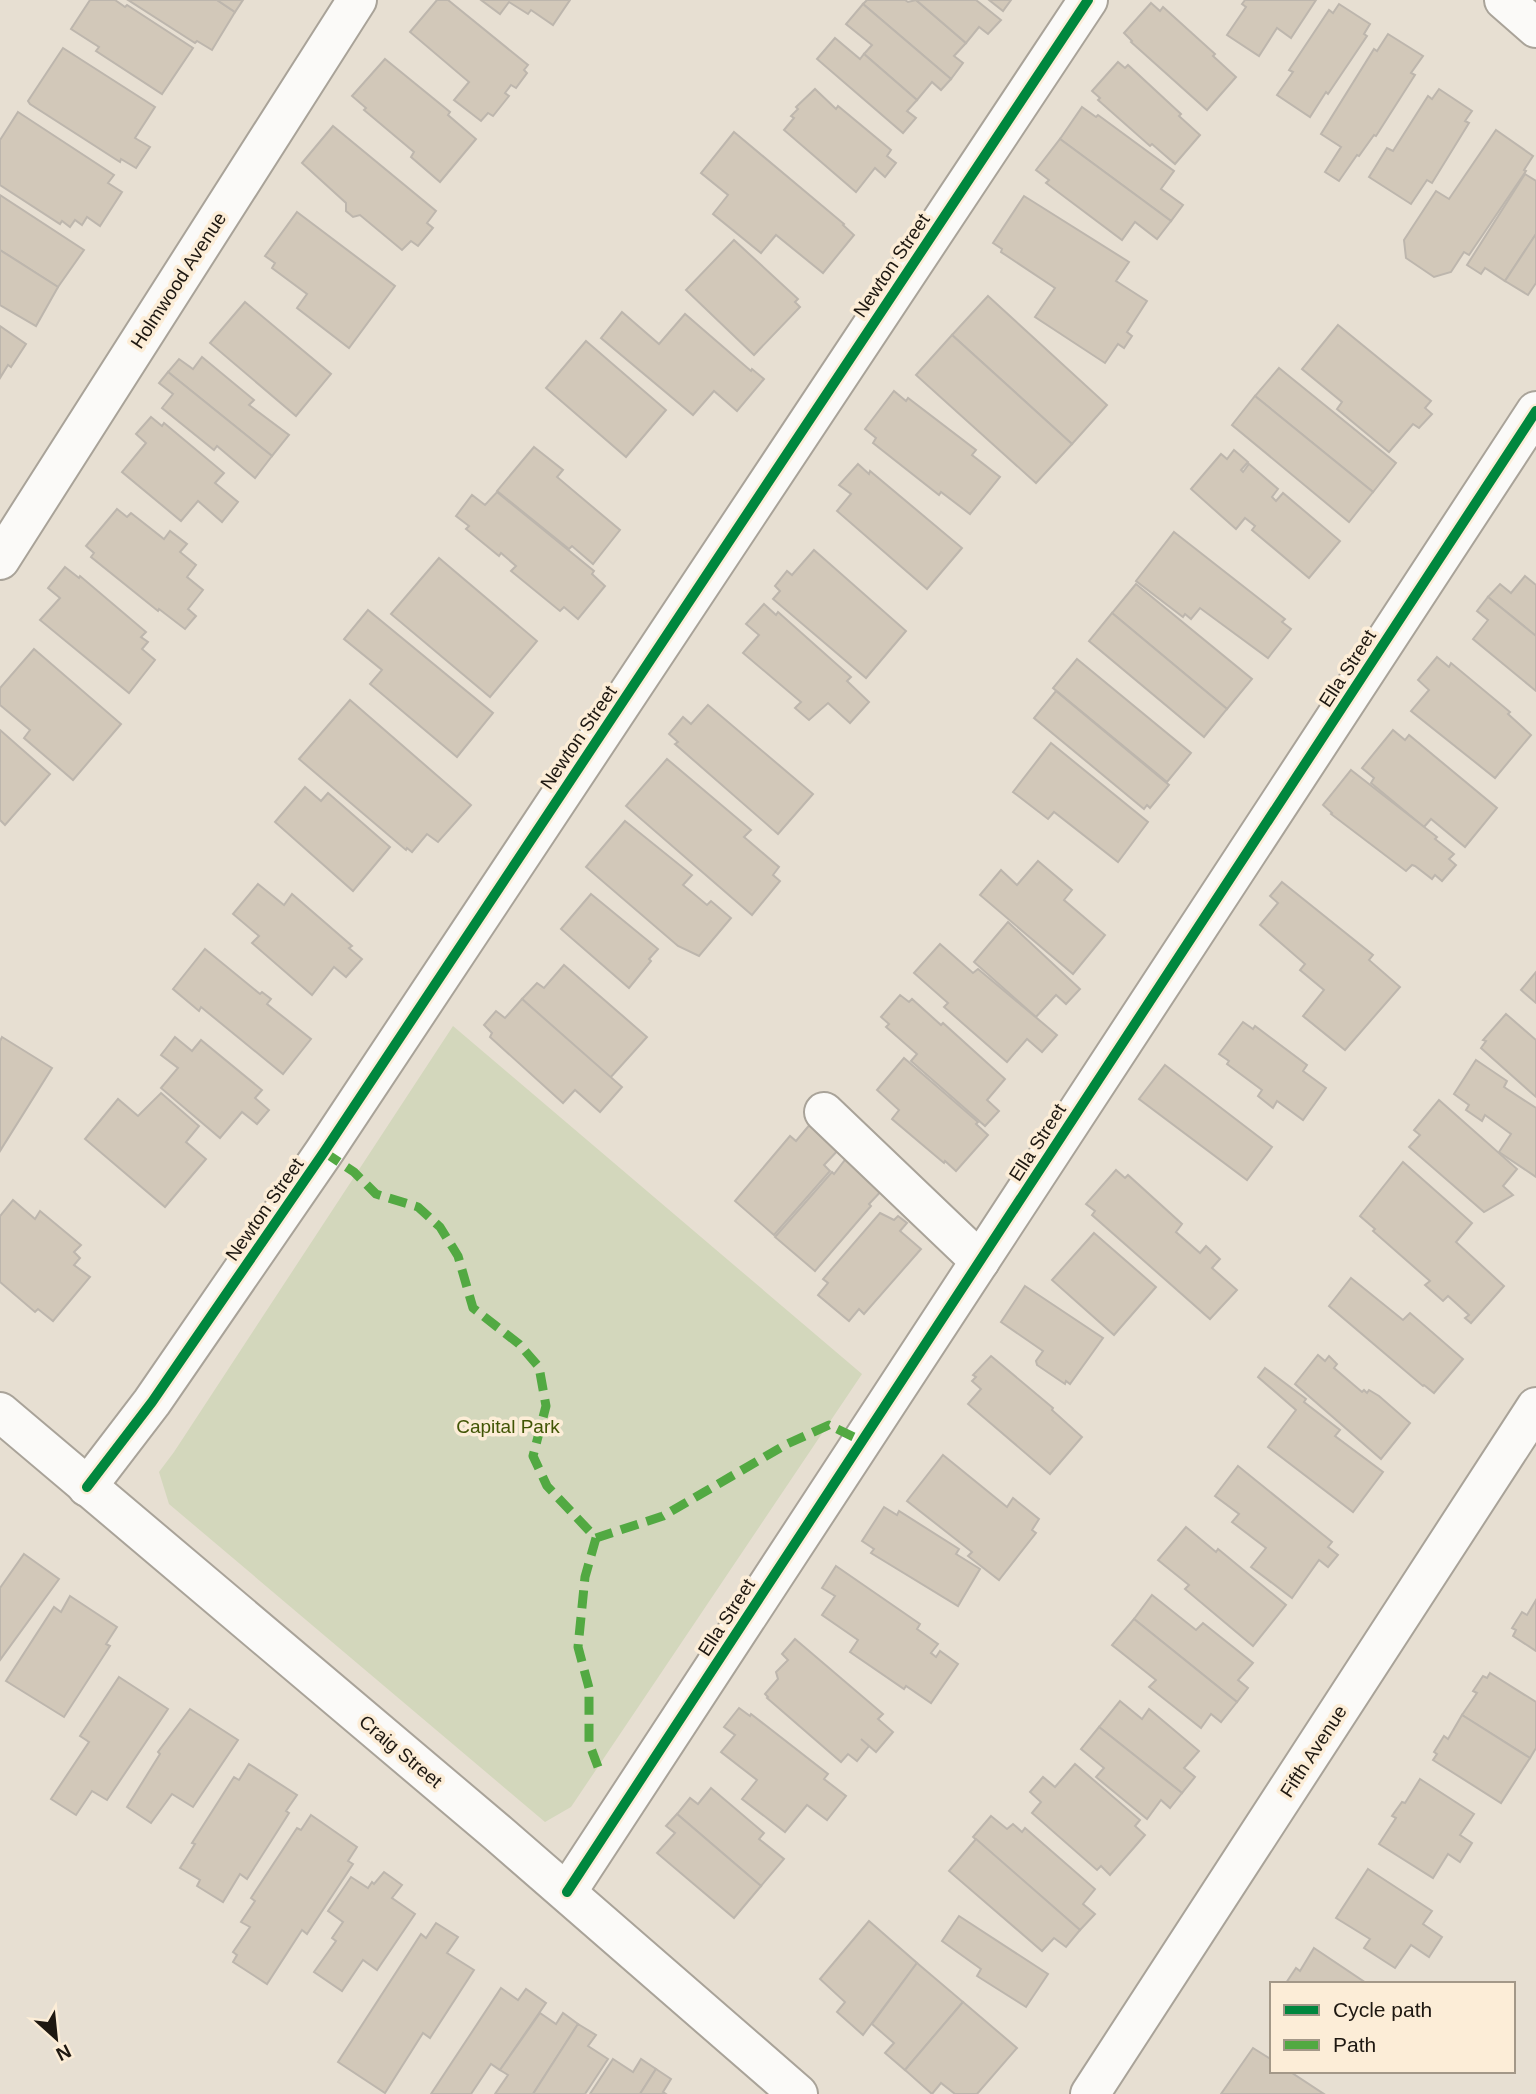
<svg xmlns="http://www.w3.org/2000/svg" width="1536" height="2094" viewBox="0 0 1536 2094" font-family="Arial,sans-serif">
<style>
.green{fill:#d3d7bc}
.building{fill:#d2c8b9;stroke:#bdb6ad;stroke-width:2}
.lines{fill:none;stroke-linecap:round;stroke-linejoin:round}
.minor-casing{stroke:#a9a399;stroke-width:42}
.minor{stroke:#fbfaf8;stroke-width:38}
.quiet{stroke:#52a942;stroke-width:9;stroke-dasharray:18 9;stroke-linecap:butt}
.cycleway-casing{stroke:#fcedd7;stroke-width:15}
.cycleway{stroke:#00873e;stroke-width:10}
.labels{text-anchor:middle;stroke-width:7;stroke-linejoin:round;paint-order:stroke}
.street-label{font-size:19px;fill:#1e1811;stroke:#fcedd7}
.park-label{font-size:19px;fill:#415505;stroke:#fcedd7}
</style>
<rect width="100%" height="100%" fill="#e7dfd2"/>
<polygon class="green" points="453,1026 862,1374 571,1807 545,1822 169,1504 159,1472 174,1452"/>
<g class="building">
<polygon points="90,0 115,0 125,7 127,5 193,48 162,94 96,51 99,47 71,29"/>
<polygon points="128,0 217,0 235,12 212,50 197,41 195,43"/>
<polygon points="217,0 243,0 235,12"/>
<polygon points="437,0 448,0 528,65 524,70 527,73 516,88 511,85 505,93 509,96 493,116 488,113 481,121 454,100 469,82 410,32"/>
<polygon points="481,0 570,0 553,25 531,10 528,14 509,2 500,14"/>
<polygon points="867,0 905,0 908,2 916,0 966,43 954,56 963,63 951,79 863,4"/>
<polygon points="916,0 976,0 1001,20 988,34 979,27 966,43"/>
<polygon points="989,0 1011,0 1003,11"/>
<polygon points="1245,0 1316,0 1291,38 1277,28 1259,56 1227,35 1246,7 1242,4"/>
<polygon points="1151,3 1160,11 1163,7 1215,54 1213,56 1236,77 1207,110 1131,42 1132,41 1124,33"/>
<polygon points="863,4 951,79 941,90 932,82 917,100 864,54 872,45 846,24"/>
<polygon points="1339,4 1370,24 1364,34 1367,36 1328,94 1326,92 1310,117 1277,95 1293,72 1289,70 1329,10 1333,13"/>
<polygon points="1388,34 1423,56 1411,73 1415,75 1376,136 1374,135 1359,156 1357,155 1339,181 1325,172 1341,147 1321,134 1374,49 1377,51"/>
<polygon points="835,38 860,59 864,54 917,100 907,111 916,118 903,133 817,59"/>
<polygon points="63,48 155,107 135,138 150,147 136,168 121,159 120,162 30,104 28,101"/>
<polygon points="385,59 450,112 448,115 476,139 440,182 411,157 414,152 364,110 366,108 352,96"/>
<polygon points="1118,62 1125,68 1128,65 1181,114 1179,116 1200,135 1175,164 1152,144 1150,146 1098,100 1100,98 1092,91"/>
<polygon points="815,89 836,109 838,106 891,150 887,156 896,163 885,177 875,168 856,192 784,130 794,118 791,116 798,109 796,107"/>
<polygon points="1439,89 1472,111 1465,121 1469,123 1432,183 1427,180 1411,204 1369,177 1387,148 1393,151 1428,96 1432,99"/>
<polygon points="1082,107 1096,117 1098,115 1174,171 1161,189 1183,205 1171,221 1060,139"/>
<polygon points="18,112 114,175 108,183 122,192 100,226 87,217 82,225 75,220 70,227 62,221 60,224 0,185 0,140"/>
<polygon points="333,126 436,211 427,223 433,228 418,246 411,241 402,250 360,215 353,217 346,211 346,203 302,163"/>
<polygon points="1496,130 1533,156 1524,170 1526,171 1469,255 1464,252 1451,272 1434,277 1406,258 1404,240 1436,191 1449,199"/>
<polygon points="734,132 844,224 843,225 854,235 823,273 776,235 761,253 713,214 728,195 701,173"/>
<polygon points="1060,139 1171,221 1157,239 1135,222 1122,240 1046,183 1049,180 1036,170"/>
<polygon points="1525,174 1536,181 1536,234 1505,281 1485,268 1481,274 1467,265"/>
<polygon points="0,195 84,250 58,287 0,250"/>
<polygon points="1024,196 1129,262 1116,281 1147,301 1127,332 1132,336 1124,348 1118,344 1105,363 1035,317 1055,288 1001,252 1002,249 993,243"/>
<polygon points="297,212 395,286 349,348 297,308 307,294 272,268 275,263 265,256"/>
<polygon points="1536,234 1536,283 1528,295 1505,281"/>
<polygon points="734,240 798,299 795,302 800,307 754,355 686,290"/>
<polygon points="0,250 58,287 36,326 0,305"/>
<polygon points="988,296 1107,405 1072,444 952,335"/>
<polygon points="245,302 331,374 296,416 210,343"/>
<polygon points="622,312 659,344 685,314 751,371 752,369 764,379 737,411 714,391 693,415 601,338"/>
<polygon points="1338,325 1431,401 1425,408 1432,414 1419,428 1413,424 1389,452 1337,409 1342,402 1302,369"/>
<polygon points="0,326 26,344 11,367 8,365 0,378"/>
<polygon points="952,335 1072,444 1036,483 916,375"/>
<polygon points="586,341 666,410 626,457 546,388"/>
<polygon points="202,357 254,400 249,405 289,435 272,456 168,372 179,359 193,369"/>
<polygon points="1279,368 1396,463 1373,492 1255,396"/>
<polygon points="168,372 272,456 255,478 217,446 214,450 162,408 173,394 159,383"/>
<polygon points="894,391 906,401 908,398 976,450 972,455 1000,477 970,514 941,492 939,495 873,443 876,438 865,429"/>
<polygon points="1255,396 1373,492 1349,522 1232,425"/>
<polygon points="151,417 162,426 164,423 224,473 215,483 238,502 222,522 198,501 181,521 122,472 146,443 136,434"/>
<polygon points="534,447 563,470 557,477 620,530 593,564 572,546 569,549 497,491"/>
<polygon points="1234,450 1248,462 1241,470 1243,472 1249,464 1278,489 1272,497 1276,501 1283,493 1340,541 1309,578 1252,530 1255,526 1245,518 1236,529 1191,489 1221,454 1227,459"/>
<polygon points="858,464 869,474 870,471 962,548 927,589 837,511 851,494 839,485"/>
<polygon points="497,492 594,571 592,574 605,586 578,619 564,607 560,611 511,571 516,566 501,553 499,556 466,529 469,526 456,516 472,495 485,505"/>
<polygon points="117,509 127,517 131,513 164,539 170,531 187,544 180,552 196,565 187,577 203,590 188,609 196,616 185,629 159,609 158,611 91,557 94,553 86,546"/>
<polygon points="1174,532 1285,619 1282,622 1291,629 1268,658 1200,608 1191,619 1185,614 1183,617 1136,581"/>
<polygon points="814,550 906,631 866,678 773,599 780,591 775,586 787,571 792,575"/>
<polygon points="439,558 537,641 490,697 391,614"/>
<polygon points="65,567 79,578 80,576 146,632 141,637 148,642 142,649 155,660 129,693 40,620 60,598 48,588"/>
<polygon points="1525,576 1536,585 1536,636 1488,597 1500,584 1511,593"/>
<polygon points="1136,584 1252,679 1227,709 1112,613"/>
<polygon points="1488,597 1536,636 1536,691 1473,639 1488,620 1477,611"/>
<polygon points="764,604 776,615 778,612 851,677 847,681 869,702 850,723 828,703 809,720 795,708 801,702 743,653 759,635 746,624"/>
<polygon points="368,610 493,713 457,757 370,684 382,670 344,639"/>
<polygon points="1112,613 1227,709 1204,737 1089,641"/>
<polygon points="34,649 121,724 73,780 24,738 30,730 0,705 0,688"/>
<polygon points="1437,657 1449,667 1451,663 1510,712 1508,714 1531,735 1495,778 1411,711 1429,690 1418,680"/>
<polygon points="1077,659 1191,753 1167,782 1053,688"/>
<polygon points="1056,691 1169,785 1150,808 1147,805 1144,809 1034,718"/>
<polygon points="350,700 471,805 438,842 427,834 412,852 407,848 406,850 299,759"/>
<polygon points="708,705 813,794 778,834 675,744 678,742 669,734 683,717 691,724"/>
<polygon points="0,730 50,774 5,825 0,820"/>
<polygon points="1393,730 1405,740 1409,735 1497,808 1465,847 1431,819 1424,827 1371,783 1374,778 1362,768"/>
<polygon points="1051,743 1148,822 1118,862 1054,812 1048,819 1013,792"/>
<polygon points="667,759 751,830 744,837 779,867 773,875 780,881 752,915 626,806"/>
<polygon points="1351,770 1437,837 1435,839 1454,854 1449,859 1456,865 1442,881 1435,875 1432,879 1415,866 1412,865 1406,871 1331,814 1332,813 1323,805"/>
<polygon points="305,787 321,801 328,793 390,847 353,891 275,822"/>
<polygon points="625,821 692,875 683,885 707,905 711,901 731,918 699,956 678,946 586,867"/>
<polygon points="1038,861 1072,890 1064,900 1105,935 1073,974 980,895 1001,870 1017,885"/>
<polygon points="1282,882 1373,955 1369,960 1400,987 1345,1050 1303,1016 1324,990 1300,970 1305,964 1260,925 1278,903 1270,896"/>
<polygon points="258,884 284,905 292,894 352,946 349,948 362,959 346,977 334,967 312,995 252,943 259,936 233,914"/>
<polygon points="591,894 658,949 649,959 651,961 629,988 561,929"/>
<polygon points="1008,922 1080,989 1066,1004 1056,995 1036,1017 974,962"/>
<polygon points="940,944 973,973 978,969 1057,1035 1042,1052 1027,1039 1007,1062 944,1007 948,1003 914,973"/>
<polygon points="205,949 260,994 262,992 271,999 267,1004 311,1039 283,1074 201,1007 199,1011 173,989"/>
<polygon points="564,965 647,1037 610,1078 522,999 537,983 544,988"/>
<polygon points="1536,972 1536,1003 1521,990"/>
<polygon points="900,995 909,1002 912,999 941,1025 943,1023 1005,1079 987,1100 999,1111 985,1126 911,1061 917,1054 886,1027 889,1024 881,1017"/>
<polygon points="522,999 622,1087 600,1112 575,1090 563,1103 490,1037 492,1033 484,1025 496,1011 505,1018"/>
<polygon points="1506,1014 1536,1040 1536,1097 1481,1048 1486,1041 1483,1040"/>
<polygon points="1243,1022 1253,1029 1255,1026 1307,1065 1303,1071 1326,1088 1303,1120 1277,1101 1273,1108 1258,1096 1262,1090 1227,1064 1229,1061 1219,1054"/>
<polygon points="2,1037 52,1068 0,1151 0,1041"/>
<polygon points="175,1037 192,1051 201,1040 262,1090 255,1098 269,1110 257,1124 242,1112 220,1138 161,1088 178,1068 161,1055"/>
<polygon points="904,1058 978,1122 976,1124 988,1135 956,1171 945,1161 944,1163 892,1119 899,1110 877,1090"/>
<polygon points="1476,1060 1507,1081 1504,1087 1536,1108 1536,1177 1499,1152 1511,1134 1485,1115 1482,1121 1466,1110 1469,1105 1454,1094"/>
<polygon points="1165,1065 1272,1147 1247,1180 1139,1099"/>
<polygon points="161,1093 199,1126 186,1142 206,1159 165,1207 85,1139 118,1099 138,1116"/>
<polygon points="1439,1100 1517,1169 1503,1186 1513,1195 1484,1212 1409,1147 1420,1135 1414,1130"/>
<polygon points="812,1122 841,1147 824,1165 830,1171 774,1235 735,1201 790,1136 796,1141"/>
<polygon points="848,1156 885,1187 869,1204 871,1206 815,1271 775,1237 832,1172 834,1174"/>
<polygon points="1403,1162 1472,1223 1456,1242 1504,1286 1471,1323 1465,1318 1469,1315 1448,1296 1443,1301 1425,1285 1430,1281 1373,1231 1375,1229 1360,1216"/>
<polygon points="1116,1170 1125,1178 1128,1175 1182,1224 1176,1232 1200,1253 1206,1246 1220,1259 1212,1268 1237,1290 1210,1319 1092,1215 1095,1211 1086,1204"/>
<polygon points="13,1200 35,1219 40,1211 81,1245 74,1252 80,1258 74,1265 90,1277 53,1321 38,1309 35,1312 0,1282 0,1216"/>
<polygon points="880,1213 894,1220 898,1216 907,1223 900,1231 921,1249 864,1314 859,1309 849,1321 818,1295 828,1283 823,1279"/>
<polygon points="1094,1233 1156,1287 1114,1335 1052,1280"/>
<polygon points="1351,1278 1403,1320 1410,1313 1463,1359 1434,1393 1424,1385 1423,1386 1329,1306"/>
<polygon points="1025,1286 1103,1338 1070,1384 1066,1381 1065,1384 1037,1365 1036,1361 1043,1351 1001,1322"/>
<polygon points="1318,1355 1325,1361 1329,1356 1337,1364 1334,1368 1362,1392 1364,1390 1367,1393 1369,1390 1379,1396 1410,1423 1381,1459 1295,1384"/>
<polygon points="991,1356 1053,1408 1052,1410 1082,1437 1050,1474 968,1404 981,1389 972,1381 976,1377 973,1375"/>
<polygon points="1265,1368 1306,1399 1304,1402 1340,1430 1335,1436 1383,1472 1353,1512 1268,1447 1296,1410 1258,1377"/>
<polygon points="943,1455 1007,1507 1013,1498 1039,1519 1032,1530 1036,1533 999,1580 968,1556 972,1552 907,1501"/>
<polygon points="1238,1466 1332,1542 1328,1547 1338,1555 1328,1567 1319,1560 1292,1598 1251,1567 1266,1548 1232,1522 1239,1514 1215,1496"/>
<polygon points="884,1507 897,1515 899,1511 959,1549 956,1554 980,1569 958,1606 871,1553 874,1549 862,1541"/>
<polygon points="1186,1527 1216,1552 1218,1549 1286,1605 1253,1646 1185,1589 1189,1585 1158,1560"/>
<polygon points="24,1554 59,1579 0,1660 0,1588"/>
<polygon points="836,1566 920,1624 917,1629 938,1644 931,1653 936,1657 940,1651 958,1664 931,1703 906,1686 904,1689 850,1652 858,1640 822,1615 835,1596 822,1588"/>
<polygon points="1152,1595 1196,1630 1203,1623 1253,1663 1238,1680 1248,1688 1237,1702 1134,1619"/>
<polygon points="70,1596 117,1627 106,1644 110,1646 64,1717 6,1681 54,1607 61,1612"/>
<polygon points="1536,1600 1536,1651 1513,1636 1516,1630 1512,1628 1522,1612 1527,1615"/>
<polygon points="1134,1619 1237,1702 1221,1722 1211,1714 1201,1728 1149,1687 1156,1680 1112,1645"/>
<polygon points="795,1639 883,1714 878,1719 893,1732 876,1752 861,1739 869,1746 857,1761 848,1754 841,1762 767,1698 768,1697 765,1694 778,1679 776,1672 788,1660 782,1654"/>
<polygon points="1490,1673 1536,1702 1536,1748 1530,1758 1462,1715 1477,1693 1473,1691 1483,1676 1487,1678"/>
<polygon points="119,1677 168,1709 107,1800 92,1791 76,1815 51,1799 89,1742 80,1736"/>
<polygon points="1120,1701 1142,1719 1149,1709 1199,1751 1184,1768 1195,1777 1182,1793 1099,1727"/>
<polygon points="739,1708 750,1716 751,1714 828,1774 824,1779 846,1796 827,1820 807,1805 785,1832 742,1799 757,1780 721,1752 735,1735 724,1727"/>
<polygon points="190,1709 238,1740 193,1807 172,1794 151,1823 127,1807 160,1754 158,1752"/>
<polygon points="1462,1715 1530,1758 1501,1803 1433,1760 1437,1754 1434,1752 1444,1736 1448,1739"/>
<polygon points="1099,1727 1182,1793 1170,1808 1161,1800 1147,1819 1096,1777 1104,1768 1081,1749"/>
<polygon points="249,1764 297,1795 286,1811 289,1813 247,1879 240,1874 223,1902 197,1886 200,1880 180,1868 195,1844 192,1843 234,1777 239,1780"/>
<polygon points="1075,1764 1140,1820 1135,1826 1145,1835 1110,1875 1101,1866 1097,1870 1032,1813 1041,1802 1030,1792 1043,1777 1055,1787"/>
<polygon points="1420,1779 1474,1814 1460,1835 1472,1843 1460,1862 1448,1854 1433,1878 1379,1844 1396,1818 1392,1816 1402,1802 1405,1803"/>
<polygon points="711,1788 764,1833 759,1839 784,1859 761,1886 677,1814 690,1798 698,1804"/>
<polygon points="677,1814 761,1886 734,1918 657,1853 675,1833 666,1826"/>
<polygon points="311,1815 357,1847 348,1861 353,1864 307,1934 302,1930 267,1984 233,1962 237,1955 233,1952 250,1927 241,1922 255,1901 251,1898 297,1828 301,1830"/>
<polygon points="991,1816 1007,1829 1013,1824 1022,1832 1025,1828 1095,1889 1083,1904 1095,1914 1080,1930 973,1837"/>
<polygon points="976,1839 1080,1930 1066,1947 1054,1938 1042,1951 949,1871"/>
<polygon points="1368,1869 1432,1911 1423,1924 1442,1937 1429,1957 1411,1945 1395,1968 1364,1948 1370,1939 1336,1918"/>
<polygon points="384,1872 402,1885 392,1898 415,1914 377,1970 363,1960 342,1991 314,1972 336,1941 332,1938 343,1922 328,1911 351,1877 368,1888 372,1882 374,1884"/>
<polygon points="959,1916 1048,1974 1026,2007 977,1976 981,1969 942,1941"/>
<polygon points="869,1921 917,1963 863,2035 837,2012 845,2002 820,1979"/>
<polygon points="436,1923 458,1937 447,1953 474,1970 430,2038 423,2033 385,2093 338,2062 421,1934 426,1938"/>
<polygon points="1314,1948 1366,1983 1365,1984 1286,1983 1296,1968 1300,1971"/>
<polygon points="917,1963 963,2002 905,2070 885,2053 894,2043 872,2024"/>
<polygon points="501,1988 518,2000 526,1989 546,2003 500,2070 491,2064 471,2094 431,2094"/>
<polygon points="963,2002 1017,2048 977,2094 955,2094 941,2083 932,2094 905,2070"/>
<polygon points="540,2013 556,2024 563,2013 578,2024 533,2094 495,2094 508,2075 500,2070"/>
<polygon points="578,2024 596,2035 588,2046 608,2059 585,2094 533,2094"/>
<polygon points="1253,2048 1272,2060 1272,2071 1289,2071 1324,2094 1221,2094"/>
<polygon points="613,2059 633,2072 641,2059 656,2069 640,2094 590,2094"/>
<polygon points="656,2069 671,2079 663,2092 666,2094 640,2094"/>
</g>
<g class="lines">
<g class="minor-casing">
<g id="minor">
<polyline points="1504,0 1536,28"/>
<polyline points="0,560 357,0"/>
<polyline points="824,1112 980,1261"/>
<polyline points="0,1412 499,1834 798,2094"/>
<polyline points="87,1487 152,1402 324,1152 1088,0"/>
<polyline points="567,1892 1536,411"/>
<polyline points="1090,2094 1536,1407"/>
</g>
</g>
<use href="#minor" class="minor"/>
<g class="quiet">
<polyline points="324,1152 354,1172 376,1194 418,1207 440,1227 458,1256 473,1308 519,1344 539,1367 546,1406 533,1456 547,1486 596,1538 663,1516 787,1444 829,1425 862,1441"/>
<polyline points="596,1538 585,1577 578,1647 589,1688 589,1743 601,1775"/>
</g>
<g class="cycleway-casing">
<g id="cycleway">
<polyline points="87,1487 152,1402 324,1152 1088,0"/>
<polyline points="567,1892 1536,411"/>
</g>
</g>
<use href="#cycleway" class="cycleway"/>
</g>
<g class="labels">
<g class="street-label">
<text transform="translate(891 265) rotate(-56)" y="7">Newton Street</text>
<text transform="translate(178 280) rotate(-57)" y="7">Holmwood Avenue</text>
<text transform="translate(1347 668) rotate(-57)" y="7">Ella Street</text>
<text transform="translate(578 737) rotate(-56)" y="7">Newton Street</text>
<text transform="translate(1037 1142) rotate(-57)" y="7">Ella Street</text>
<text transform="translate(264 1209) rotate(-55)" y="7">Newton Street</text>
<text transform="translate(726 1617) rotate(-57)" y="7">Ella Street</text>
<text transform="translate(401 1751) rotate(40)" y="7">Craig Street</text>
<text transform="translate(1313 1751) rotate(-57)" y="7">Fifth Avenue</text>
</g>
<g class="park-label">
<text x="508" y="1433">Capital Park</text>
</g>
</g>
<rect x="1270" y="1982" width="245" height="91" fill="#fcedd7" stroke="#a39888" stroke-width="2"/>
<rect x="1284" y="2005" width="35" height="10" fill="#00873e" stroke="#a39888" stroke-width="2"/>
<text x="1333" y="2017" font-size="21" fill="#1e1811">Cycle path</text>
<rect x="1284" y="2040" width="35" height="10" fill="#52a942" stroke="#a39888" stroke-width="2"/>
<text x="1333" y="2052" font-size="21" fill="#1e1811">Path</text>
<g transform="translate(56 2038) rotate(153)" stroke="#fcedd7" stroke-width="5" paint-order="stroke">
<path d="M0-5L12 26L0 18L-12 26Z" fill="#1e1811"/>
<text y="-10" font-size="19" font-weight="bold" text-anchor="middle" fill="#1e1811">N</text>
</g>
</svg>
